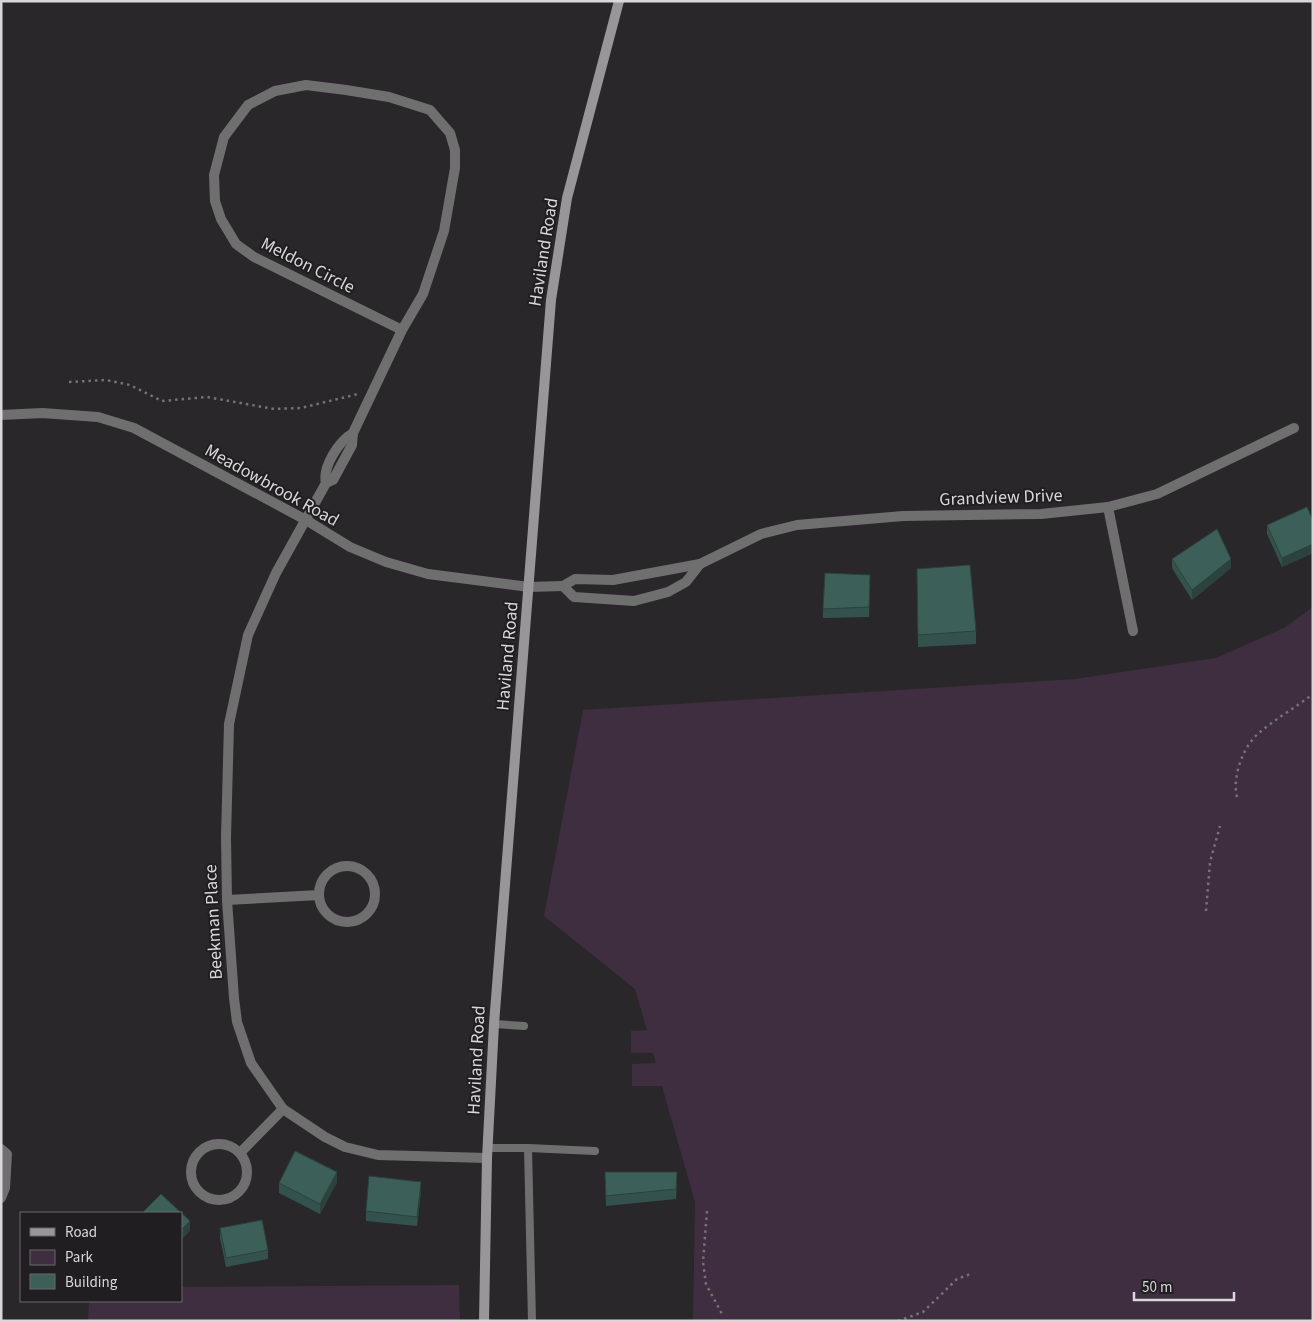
<svg xmlns="http://www.w3.org/2000/svg" width="1314" height="1322" viewBox="0 0 1314 1322" font-family="'Source Sans 3',sans-serif">
<style>
.green{fill:#3f2e3f}
.lines{fill:none;stroke-linecap:round;stroke-linejoin:round}
.path{stroke:#757375;stroke-width:2.5;stroke-dasharray:2.5 4;stroke-linecap:butt}
.lane{stroke:#706f70;stroke-width:8}
.street{stroke:#706f70;stroke-width:10}
.secondary{stroke:#999699;stroke-width:10}
.wall{fill:#34524d}
.shaded-wall{fill:#2b423f}
.building{fill:#3d5f5a;stroke:#2b423f}
.labels{text-anchor:middle;stroke-width:4;stroke-linejoin:round;paint-order:stroke}
.street-label{font-size:18px;fill:#d9d7d9;stroke:#201e20}
</style>
<rect width="100%" height="100%" fill="#2a272a"/>
<g class="green">
<polygon points="1313,607 1313,1321 693,1321 695,1202 662,1086 632,1086 632,1064 656,1063 653,1053 631,1053 631,1031 647,1030 635,989 544,916 583,710 1075,679 1216,658 1284,628"/>
<polygon points="459,1285 460,1321 10,1321 88,1320 89,1301 181,1301 181,1287"/>
</g>
<g class="lines">
<g class="path">
<polyline points="69,382 106,380 130,385 162,401 207,397 274,409 301,408 358,394"/>
<path d="M1237 797C1232 777 1243 746 1259 733 1274 720 1296 707 1313 694"/>
<polyline points="1206,911 1210,862 1220,826"/>
<polyline points="707,1211 703,1262 706,1284 722,1314"/>
<polyline points="898,1321 923,1312 957,1279 973,1273"/>
</g>
<g class="lane">
<polyline points="494,1024 524,1026"/>
<polyline points="487,1148 528,1148 532,1321"/>
<polyline points="528,1148 595,1151"/>
</g>
<g class="street">
<polyline points="1,415 42,413 98,417 134,428 306,520 350,547 386,562 428,574 529,587 563,586"/>
<path d="M353 433C339 441 322 467 326 483L276 573 248 635 229 724 226 837 227 900 234 998 237 1022 251 1063 283 1109 325 1137 345 1147 378 1155 487 1158"/>
<polyline points="326,483 333,480 352,445 353,433 402,330 423,294 444,231 455,168 455,150 450,133 430,110 389,97 346,90 306,85 275,91 248,105 224,137 214,175 215,201 221,219 236,244 254,257 402,330"/>
<polyline points="1108,507 1133,631"/>
<polyline points="563,586 575,579 613,580 700,564 761,534 797,525 903,516 1041,514 1108,507 1157,494 1294,428"/>
<polyline points="563,586 574,597 634,601 668,592 686,582 700,564"/>
<circle cx="347" cy="894" r="28"/>
<polyline points="227,900 319,895"/>
<circle cx="219" cy="1172" r="28"/>
<polyline points="1,1149 7,1154 5,1188 1,1198"/>
<polyline points="240,1153 283,1109"/>
</g>
<polyline class="secondary" points="484,1321 487,1158 494,1024 551,300 567,198 619,1"/>
</g>
<g class="wall">
<polygon points="1313,520 1313,553 1282,567 1267,534 1267,525"/>
<polygon points="1172,559 1231,568 1192,600 1172,568"/>
<polygon points="917,569 976,631 976,644 918,647"/>
<polygon points="870,584 869,617 823,618 823,609"/>
<polygon points="605,1172 677,1182 676,1199 606,1206"/>
<polygon points="337,1182 320,1214 279,1193 279,1183"/>
<polygon points="421,1191 417,1226 366,1221 366,1211"/>
<polygon points="220,1228 268,1250 268,1259 226,1267 220,1238"/>
</g>
<g class="shaded-wall">
<polygon points="1313,544 1313,553 1282,567 1282,558"/>
<polygon points="1231,559 1231,568 1192,600 1192,590"/>
<polygon points="337,1172 337,1182 320,1214 320,1204"/>
<polygon points="421,1182 421,1191 417,1226 417,1217"/>
<polygon points="190,1221 190,1231 181,1240 181,1230"/>
</g>
<g class="building">
<polygon points="1307,507 1313,520 1313,544 1282,558 1267,525"/>
<polygon points="1217,529 1231,559 1192,590 1172,559"/>
<polygon points="970,565 976,631 918,635 917,569"/>
<polygon points="825,573 870,575 869,607 823,609"/>
<polygon points="295,1151 337,1172 320,1204 279,1183"/>
<polygon points="605,1172 677,1172 676,1189 606,1196"/>
<polygon points="369,1176 421,1182 417,1217 366,1211"/>
<polygon points="161,1194 190,1221 181,1230 181,1213 142,1213"/>
<polygon points="262,1220 268,1250 226,1258 220,1228"/>
</g>
<g class="labels">
<g class="street-label">
<text transform="translate(543 252) rotate(-81)" y="6">Haviland Road</text>
<text transform="translate(308 265) rotate(27)" y="6">Meldon Circle</text>
<text transform="translate(272 485) rotate(29)" y="6">Meadowbrook Road</text>
<text transform="translate(1001 497) rotate(-2)" y="6">Grandview Drive</text>
<text transform="translate(507 656) rotate(-85)" y="6">Haviland Road</text>
<text transform="translate(213 922) rotate(-93)" y="6">Beekman Place</text>
<text transform="translate(476 1060) rotate(-87)" y="6">Haviland Road</text>
</g>
</g>
<rect width="1314" height="1322" fill="none" stroke="#d9d7d9" stroke-width="5"/>
<rect x="20" y="1212" width="162" height="90" fill="#201e20" stroke="#6a686a"/>
<rect x="30" y="1228" width="25" height="8" fill="#999699" stroke="#6a686a"/>
<text x="65" y="1237" font-size="15" fill="#d9d7d9">Road</text>
<rect x="30" y="1250" width="25" height="15" fill="#3f2e3f" stroke="#6a686a"/>
<text x="65" y="1262" font-size="15" fill="#d9d7d9">Park</text>
<rect x="30" y="1274" width="25" height="15" fill="#3d5f5a" stroke="#6a686a"/>
<text x="65" y="1287" font-size="15" fill="#d9d7d9">Building</text>
<path d="M1134 1292v8h100v-8" fill="none" stroke="#d9d7d9" stroke-width="2.5"/>
<text x="1142" y="1292" font-size="15" fill="#d9d7d9" stroke="#201e20" stroke-width="4" paint-order="stroke">50 m</text>
</svg>
